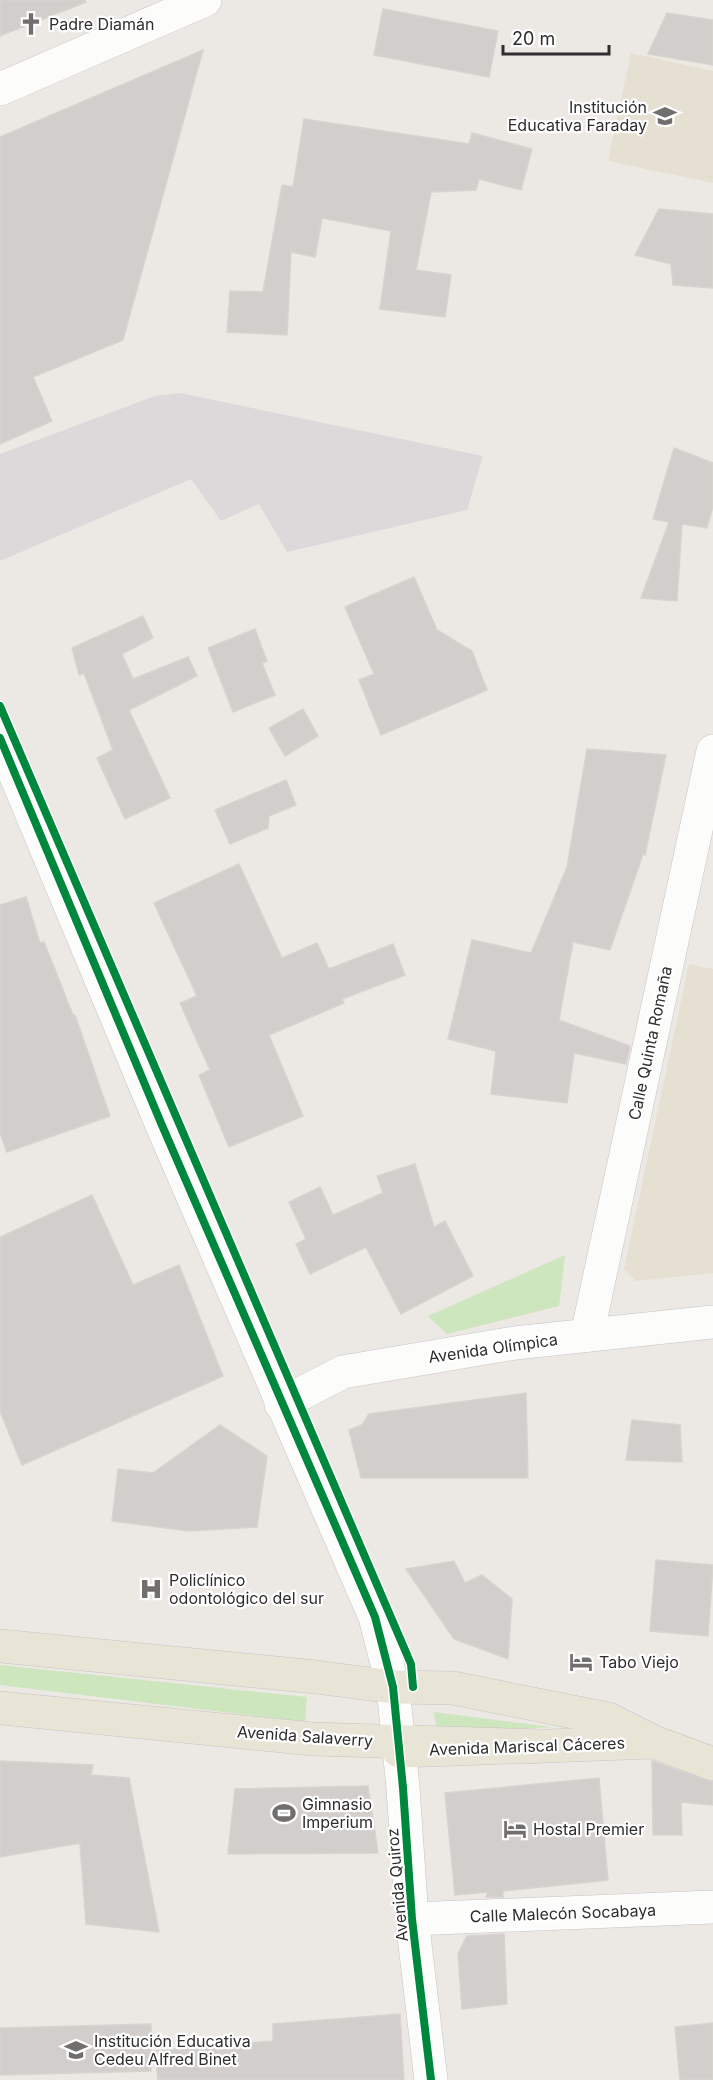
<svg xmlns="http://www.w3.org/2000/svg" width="713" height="2080" viewBox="0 0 713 2080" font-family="Inter,sans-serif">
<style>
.industrial{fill:#dcd9db}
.education{fill:#e6e0d3}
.green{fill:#cee6be}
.building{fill:#d1cecb;stroke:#d7d4d0;stroke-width:1.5}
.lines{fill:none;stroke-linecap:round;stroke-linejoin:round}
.minor-casing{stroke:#c5c4c5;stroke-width:34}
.major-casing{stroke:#c6c5c4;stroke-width:34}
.minor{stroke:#fcfcfb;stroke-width:33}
.major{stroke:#e8e4d6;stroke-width:33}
.cycleway-casing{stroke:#fff;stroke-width:11}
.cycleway{stroke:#00873e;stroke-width:8}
.labels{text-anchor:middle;stroke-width:4.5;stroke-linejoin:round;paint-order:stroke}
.poi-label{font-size:16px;fill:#2e2e2e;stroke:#fff;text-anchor:start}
.street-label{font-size:16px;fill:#2e2e2e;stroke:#fff}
</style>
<rect width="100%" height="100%" fill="#ece8e4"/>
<polygon class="industrial" points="180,393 483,456 467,510 287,552 259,504 221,521 191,479 0,561 0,454 155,396"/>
<g class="education">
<polygon points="631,53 713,71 713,183 608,161"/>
<polygon points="689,964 713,969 713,1273 636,1281 624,1269"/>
</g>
<g class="green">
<polygon points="565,1255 559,1306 447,1334 428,1316"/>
<polygon points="0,1665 307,1697 305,1722 0,1685"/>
<polygon points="434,1712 552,1727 437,1735"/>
</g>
<g class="building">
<polygon points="0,0 85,0 86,2 0,36"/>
<polygon points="383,9 498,31 489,77 374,55"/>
<polygon points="667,13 713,20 713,65 648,54"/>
<polygon points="203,50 123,340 33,377 52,421 0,444 0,137"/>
<polygon points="304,119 469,144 472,133 532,149 521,190 479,179 476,190 431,192 416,270 451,275 445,317 380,309 391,231 322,218 315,257 291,252 287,335 227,332 230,291 263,292 282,185 293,187"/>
<polygon points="659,209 713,214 713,288 673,285 671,264 635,255"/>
<polygon points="674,448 713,463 713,506 707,528 682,524 677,601 641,598 669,522 653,519"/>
<polygon points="414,577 437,630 472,651 487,690 381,735 359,680 374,674 345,607"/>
<polygon points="143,616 153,638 122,654 133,679 188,657 197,676 129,710 170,798 125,819 97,758 113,750 84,673 79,675 72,648"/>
<polygon points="255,629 267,661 262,663 275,695 233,712 208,648"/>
<polygon points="303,709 318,736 285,756 269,728"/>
<polygon points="587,749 666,755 645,855 643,854 610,950 573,942 559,1020 630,1046 626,1064 574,1053 567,1103 491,1094 496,1051 448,1039 472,940 531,953 567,867"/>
<polygon points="286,780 296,805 269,816 268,828 230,844 215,810"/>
<polygon points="239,864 282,958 317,943 329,969 393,944 405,975 342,999 344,1003 269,1035 303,1116 229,1147 199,1075 210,1070 180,1003 197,996 154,903"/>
<polygon points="26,897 40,943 44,942 73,1015 75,1015 110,1116 7,1152 0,1133 0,905"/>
<polygon points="415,1164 434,1227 445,1221 473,1276 401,1314 366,1247 310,1274 296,1244 306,1239 289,1202 320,1187 333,1215 383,1193 377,1176"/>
<polygon points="92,1195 133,1285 179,1265 223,1376 22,1465 0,1411 0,1237"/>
<polygon points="526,1393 528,1478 361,1478 349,1430 362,1425 369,1414"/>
<polygon points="632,1420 680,1425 682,1462 626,1460"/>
<polygon points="220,1425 267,1456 257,1527 189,1531 112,1521 118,1469 153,1473"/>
<polygon points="656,1560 713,1565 708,1636 650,1631"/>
<polygon points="454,1561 465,1583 482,1575 512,1599 508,1659 454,1639 406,1569"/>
<polygon points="0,1761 93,1765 91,1775 129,1778 159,1932 86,1924 80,1843 0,1857"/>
<polygon points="652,1761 713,1782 713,1805 681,1802 682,1835 653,1835"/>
<polygon points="599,1778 608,1880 503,1891 503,1897 486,1897 488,1892 455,1895 445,1793"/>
<polygon points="368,1786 378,1853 228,1854 235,1789"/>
<polygon points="504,1934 507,2004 462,2009 458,1954 467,1936"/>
<polygon points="400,2014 404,2080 158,2080 155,2051 273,2041 273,2024"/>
<polygon points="713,2023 713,2080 680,2080 675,2027"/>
<polygon points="151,2024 151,2071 0,2075 0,2028"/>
</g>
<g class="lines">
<g class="minor-casing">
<g id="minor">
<polyline points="0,89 205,0"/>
<polyline points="0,738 161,1123 375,1617 393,1687 403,1788 412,1919 431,2080"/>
<polyline points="587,1335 713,751"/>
<polyline points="281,1404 343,1372 515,1343 713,1322"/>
<polyline points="412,1919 713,1907"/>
</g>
</g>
<g class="major-casing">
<g id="major">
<polyline points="0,1646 316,1677 393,1687 453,1688 608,1719 654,1742 713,1764"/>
<polyline points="0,1708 313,1739 541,1746 399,1751"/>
<polyline points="520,1747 652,1742"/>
</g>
</g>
<use href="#minor" class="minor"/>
<use href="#major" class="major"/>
<g class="cycleway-casing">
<g id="cycleway">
<path d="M0 706C134 1026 276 1344 411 1664L413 1687"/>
<polyline points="0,738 161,1123 375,1617 393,1687 403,1788 412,1919 431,2080"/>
</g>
</g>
<use href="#cycleway" class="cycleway"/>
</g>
<defs>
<g id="church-bare" transform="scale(1.8)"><path d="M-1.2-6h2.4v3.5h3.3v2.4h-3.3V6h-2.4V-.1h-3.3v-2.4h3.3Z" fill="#706f6e" stroke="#fff" stroke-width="2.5" paint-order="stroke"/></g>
<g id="school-bare" transform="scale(1.8)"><path d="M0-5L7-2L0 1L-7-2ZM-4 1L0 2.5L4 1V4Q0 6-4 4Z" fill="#706f6e" stroke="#fff" stroke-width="2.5" paint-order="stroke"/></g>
<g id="hospital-bare" transform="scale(1.8)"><path d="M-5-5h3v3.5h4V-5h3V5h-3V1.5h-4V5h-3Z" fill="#706f6e" stroke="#fff" stroke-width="2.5" paint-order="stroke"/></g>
<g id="hotel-bare" transform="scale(1.8)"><path d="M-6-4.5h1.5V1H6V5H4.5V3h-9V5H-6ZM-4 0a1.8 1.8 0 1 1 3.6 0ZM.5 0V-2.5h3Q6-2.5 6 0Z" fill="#706f6e" stroke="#fff" stroke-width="2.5" paint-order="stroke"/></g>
<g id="stadium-bare" transform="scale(1.8)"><path d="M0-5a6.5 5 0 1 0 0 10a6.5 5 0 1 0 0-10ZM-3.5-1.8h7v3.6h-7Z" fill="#706f6e" stroke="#fff" stroke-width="2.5" paint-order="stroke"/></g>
</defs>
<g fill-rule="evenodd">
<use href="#church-bare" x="31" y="24"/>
<use href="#school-bare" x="665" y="116"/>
<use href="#hospital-bare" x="151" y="1589"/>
<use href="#hotel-bare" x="581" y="1662"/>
<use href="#stadium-bare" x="284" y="1813"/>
<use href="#hotel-bare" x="515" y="1829"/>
<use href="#school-bare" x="76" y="2050"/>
</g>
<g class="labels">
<g class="poi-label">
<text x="49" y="30">Padre Diamán</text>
<text x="647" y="113" text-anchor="end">Institución<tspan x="647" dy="18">Educativa Faraday</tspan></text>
<text x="169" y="1586">Policlínico<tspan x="169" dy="18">odontológico del sur</tspan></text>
<text x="599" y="1668">Tabo Viejo</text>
<text x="302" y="1810">Gimnasio<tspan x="302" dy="18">Imperium</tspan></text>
<text x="533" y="1835">Hostal Premier</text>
<text x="94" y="2047">Institución Educativa<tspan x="94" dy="18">Cedeu Alfred Binet</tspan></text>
</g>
<g class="street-label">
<text transform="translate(650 1043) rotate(-78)" y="6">Calle Quinta Romaña</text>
<text transform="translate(493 1348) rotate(-8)" y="6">Avenida Olímpica</text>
<text transform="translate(305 1736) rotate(4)" y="6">Avenida Salaverry</text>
<text transform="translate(527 1746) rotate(-2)" y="6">Avenida Mariscal Cáceres</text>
<text transform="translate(397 1885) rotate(-95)" y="6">Avenida Quiroz</text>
<text transform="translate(563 1913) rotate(-2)" y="6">Calle Malecón Socabaya</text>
</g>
</g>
<path d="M503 45v9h106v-9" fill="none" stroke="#2e2e2e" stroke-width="3"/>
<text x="512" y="45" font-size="18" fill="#2e2e2e" stroke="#ffffff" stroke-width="4.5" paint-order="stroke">20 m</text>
</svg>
